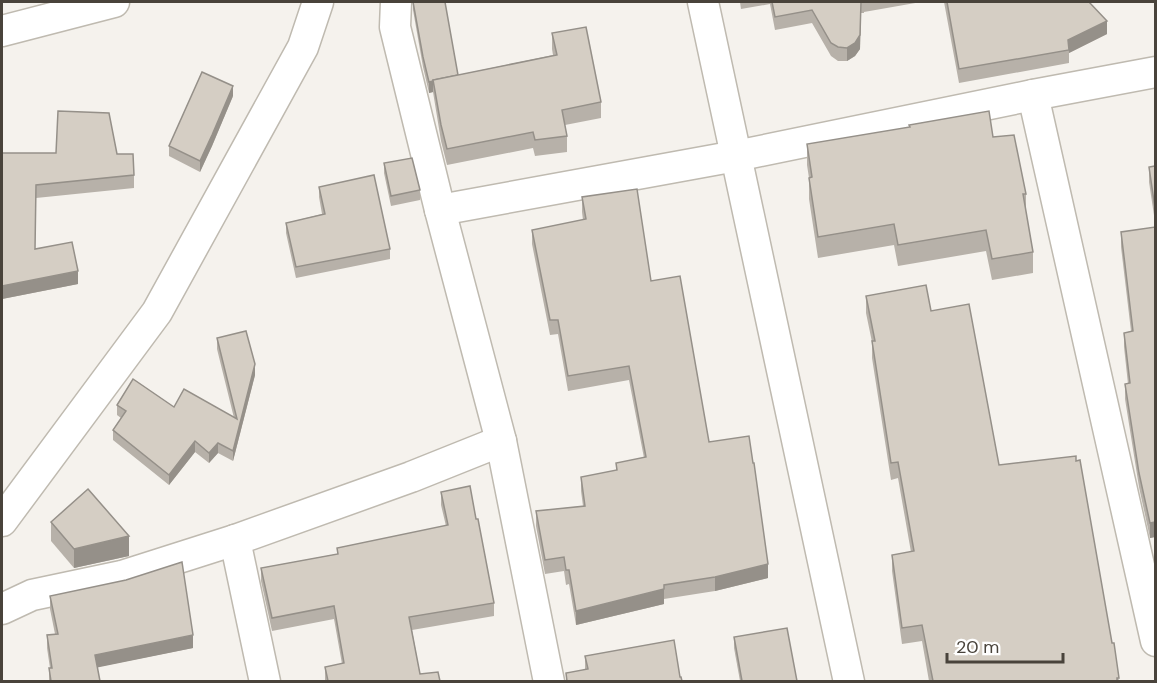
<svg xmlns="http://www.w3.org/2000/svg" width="1157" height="683" viewBox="0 0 1157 683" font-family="'DM Sans',sans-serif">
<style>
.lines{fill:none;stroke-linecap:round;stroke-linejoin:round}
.street-casing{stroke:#bfbab0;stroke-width:33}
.street{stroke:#fff;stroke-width:30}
.wall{fill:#b7b1a9}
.shaded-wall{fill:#959089}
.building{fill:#d5cec4;stroke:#959089;stroke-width:1.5}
</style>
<rect width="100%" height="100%" fill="#f5f2ed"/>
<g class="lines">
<g class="street-casing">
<g id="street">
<polyline points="396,2 395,27 440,210 501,441 549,682"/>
<polyline points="703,2 849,682"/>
<polyline points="2,31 114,2"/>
<polyline points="1033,95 1156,641"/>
<polyline points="440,210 736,156 1033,95 1156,72"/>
<polyline points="2,521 157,312 303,47 318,2"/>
<polyline points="235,540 265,682"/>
<polyline points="2,609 32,595 122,576 235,540 411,477 501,441"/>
</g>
</g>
<use href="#street" class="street"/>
</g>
<g class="wall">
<polygon points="413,2 458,75 553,55 552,49 552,33 601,102 601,118 565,125 567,136 567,152 535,156 533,148 447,165 441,141 433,92 429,93 423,67 413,10"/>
<polygon points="740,2 921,2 864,12 864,13 861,13 860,49 855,56 847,61 838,61 831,56 812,23 775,30 770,4 741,9"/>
<polygon points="944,2 1089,2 1107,34 1069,53 1069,63 959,83"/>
<polygon points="233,96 212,146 200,172 169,156 169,146"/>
<polygon points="993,137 1026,194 1026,212 1033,252 1033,273 992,280 986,251 898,266 894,245 818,258 809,199 809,178 807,165 807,144"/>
<polygon points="2,153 117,154 134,175 134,188 36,198 35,249 78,284 2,299"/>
<polygon points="384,163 420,190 420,200 391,206 384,173"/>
<polygon points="1155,166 1155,222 1149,182 1149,167"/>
<polygon points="319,187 390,249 390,259 296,278 286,233 286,223 322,214 319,197"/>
<polygon points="582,197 651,281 709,442 768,578 715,591 664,599 664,604 576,625 569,584 566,585 564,571 545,574 536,526 536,511 583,506 581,491 581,477 616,471 616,463 644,458 629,380 568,391 558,334 550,335 532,244 532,230 583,220 582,212"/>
<polygon points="1155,227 1155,537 1150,538 1139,487 1125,399 1125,384 1128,384 1124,347 1124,333 1131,331 1121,247 1121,232"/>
<polygon points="866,296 931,311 999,465 1112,643 1119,681 929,681 922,641 902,644 892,571 892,555 911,552 898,478 891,480 872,358 872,342 866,313"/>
<polygon points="217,338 255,375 233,461 218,453 209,463 195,452 169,485 113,440 113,430 121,418 117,415 117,405 174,407 234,418 217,349"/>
<polygon points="441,492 494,603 494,616 412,630 420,674 440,681 325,681 325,667 342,664 334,619 272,631 261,581 261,568 337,554 337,548 446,526 441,505"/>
<polygon points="51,522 129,556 74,568 51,541"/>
<polygon points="50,596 193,648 97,667 100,681 49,681 49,668 50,668 47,648 47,635 55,634 50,609"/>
<polygon points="734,637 797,681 740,681 734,648"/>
<polygon points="585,656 680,677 682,681 566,681 566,673 585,670"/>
</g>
<g class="shaded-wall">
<polygon points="861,2 860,49 855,56 847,61 847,48"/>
<polygon points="1107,21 1107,34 1069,53 1068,40"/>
<polygon points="433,81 433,92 429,93 429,82"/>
<polygon points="233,86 233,96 212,146 200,172 200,161"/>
<polygon points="78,271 78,284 2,299 2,286"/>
<polygon points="255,364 255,375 233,461 233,451"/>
<polygon points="195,441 195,452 169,485 169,475"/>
<polygon points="218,443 218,453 209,463 209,453"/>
<polygon points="1155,522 1155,537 1150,538 1150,523"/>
<polygon points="129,536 129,556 74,568 74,549"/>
<polygon points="768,564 768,578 715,591 715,577"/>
<polygon points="664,589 664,604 576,625 576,611"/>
<polygon points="193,635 193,648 95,668 95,655"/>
</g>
<g class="building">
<polygon points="413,2 445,2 458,75 433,80 433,81 429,82 423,57"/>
<polygon points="772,2 861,2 860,35 855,43 847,48 838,47 831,43 812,10 775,17"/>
<polygon points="947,2 1089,2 1107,21 1068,40 1069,50 959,69"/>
<polygon points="586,27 601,102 562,110 567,136 535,140 533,132 447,149 441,125 433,80 557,55 552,33"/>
<polygon points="202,72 233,86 212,135 200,161 169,146"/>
<polygon points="58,111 109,113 117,154 133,154 134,175 36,185 35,249 72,242 78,271 2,286 2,153 56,153"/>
<polygon points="989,111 993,137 1014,135 1026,194 1023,194 1033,252 992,259 986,230 898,245 894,224 818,237 809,178 812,177 807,144 910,127 909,125"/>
<polygon points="412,158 420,190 391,196 384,163"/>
<polygon points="1155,166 1155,208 1149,167"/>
<polygon points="374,175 390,249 296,267 286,223 325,214 319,187"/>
<polygon points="637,189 651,281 680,276 709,442 749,436 753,463 754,463 768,564 715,577 664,585 664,589 576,611 569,570 566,570 564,557 545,560 536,511 585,506 581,477 617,470 616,463 646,457 629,366 568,376 558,320 550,320 532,230 586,219 582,197"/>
<polygon points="1155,227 1155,522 1150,523 1139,473 1125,384 1130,383 1124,333 1133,331 1121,232"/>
<polygon points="926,285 931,311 969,304 999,465 1076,456 1076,461 1080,460 1112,643 1114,643 1119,678 1117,678 1117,681 933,681 922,625 902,628 892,555 914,551 898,462 891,463 872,341 875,341 866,296"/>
<polygon points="246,331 255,364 233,451 218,443 209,453 195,441 169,475 113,430 126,411 117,405 133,379 174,407 184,389 237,419 217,338"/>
<polygon points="470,486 476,519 478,519 494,603 409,617 420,674 438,672 440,681 328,681 325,667 344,663 334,606 272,618 261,568 338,554 337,548 448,525 441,492"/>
<polygon points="88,489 129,536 74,549 51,522"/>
<polygon points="182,562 193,635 95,655 100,681 51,681 49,668 52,668 47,635 58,634 50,596 126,580"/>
<polygon points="787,628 797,681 742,681 734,637"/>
<polygon points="674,640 680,677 681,677 682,681 567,681 566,673 588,669 585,656"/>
</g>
<rect width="1157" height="683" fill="none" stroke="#49433b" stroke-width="6"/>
<path d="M947 653v9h116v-9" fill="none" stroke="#49433b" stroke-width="3"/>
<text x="956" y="653" font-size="18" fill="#49433b" stroke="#ffffff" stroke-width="4.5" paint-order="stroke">20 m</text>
</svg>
